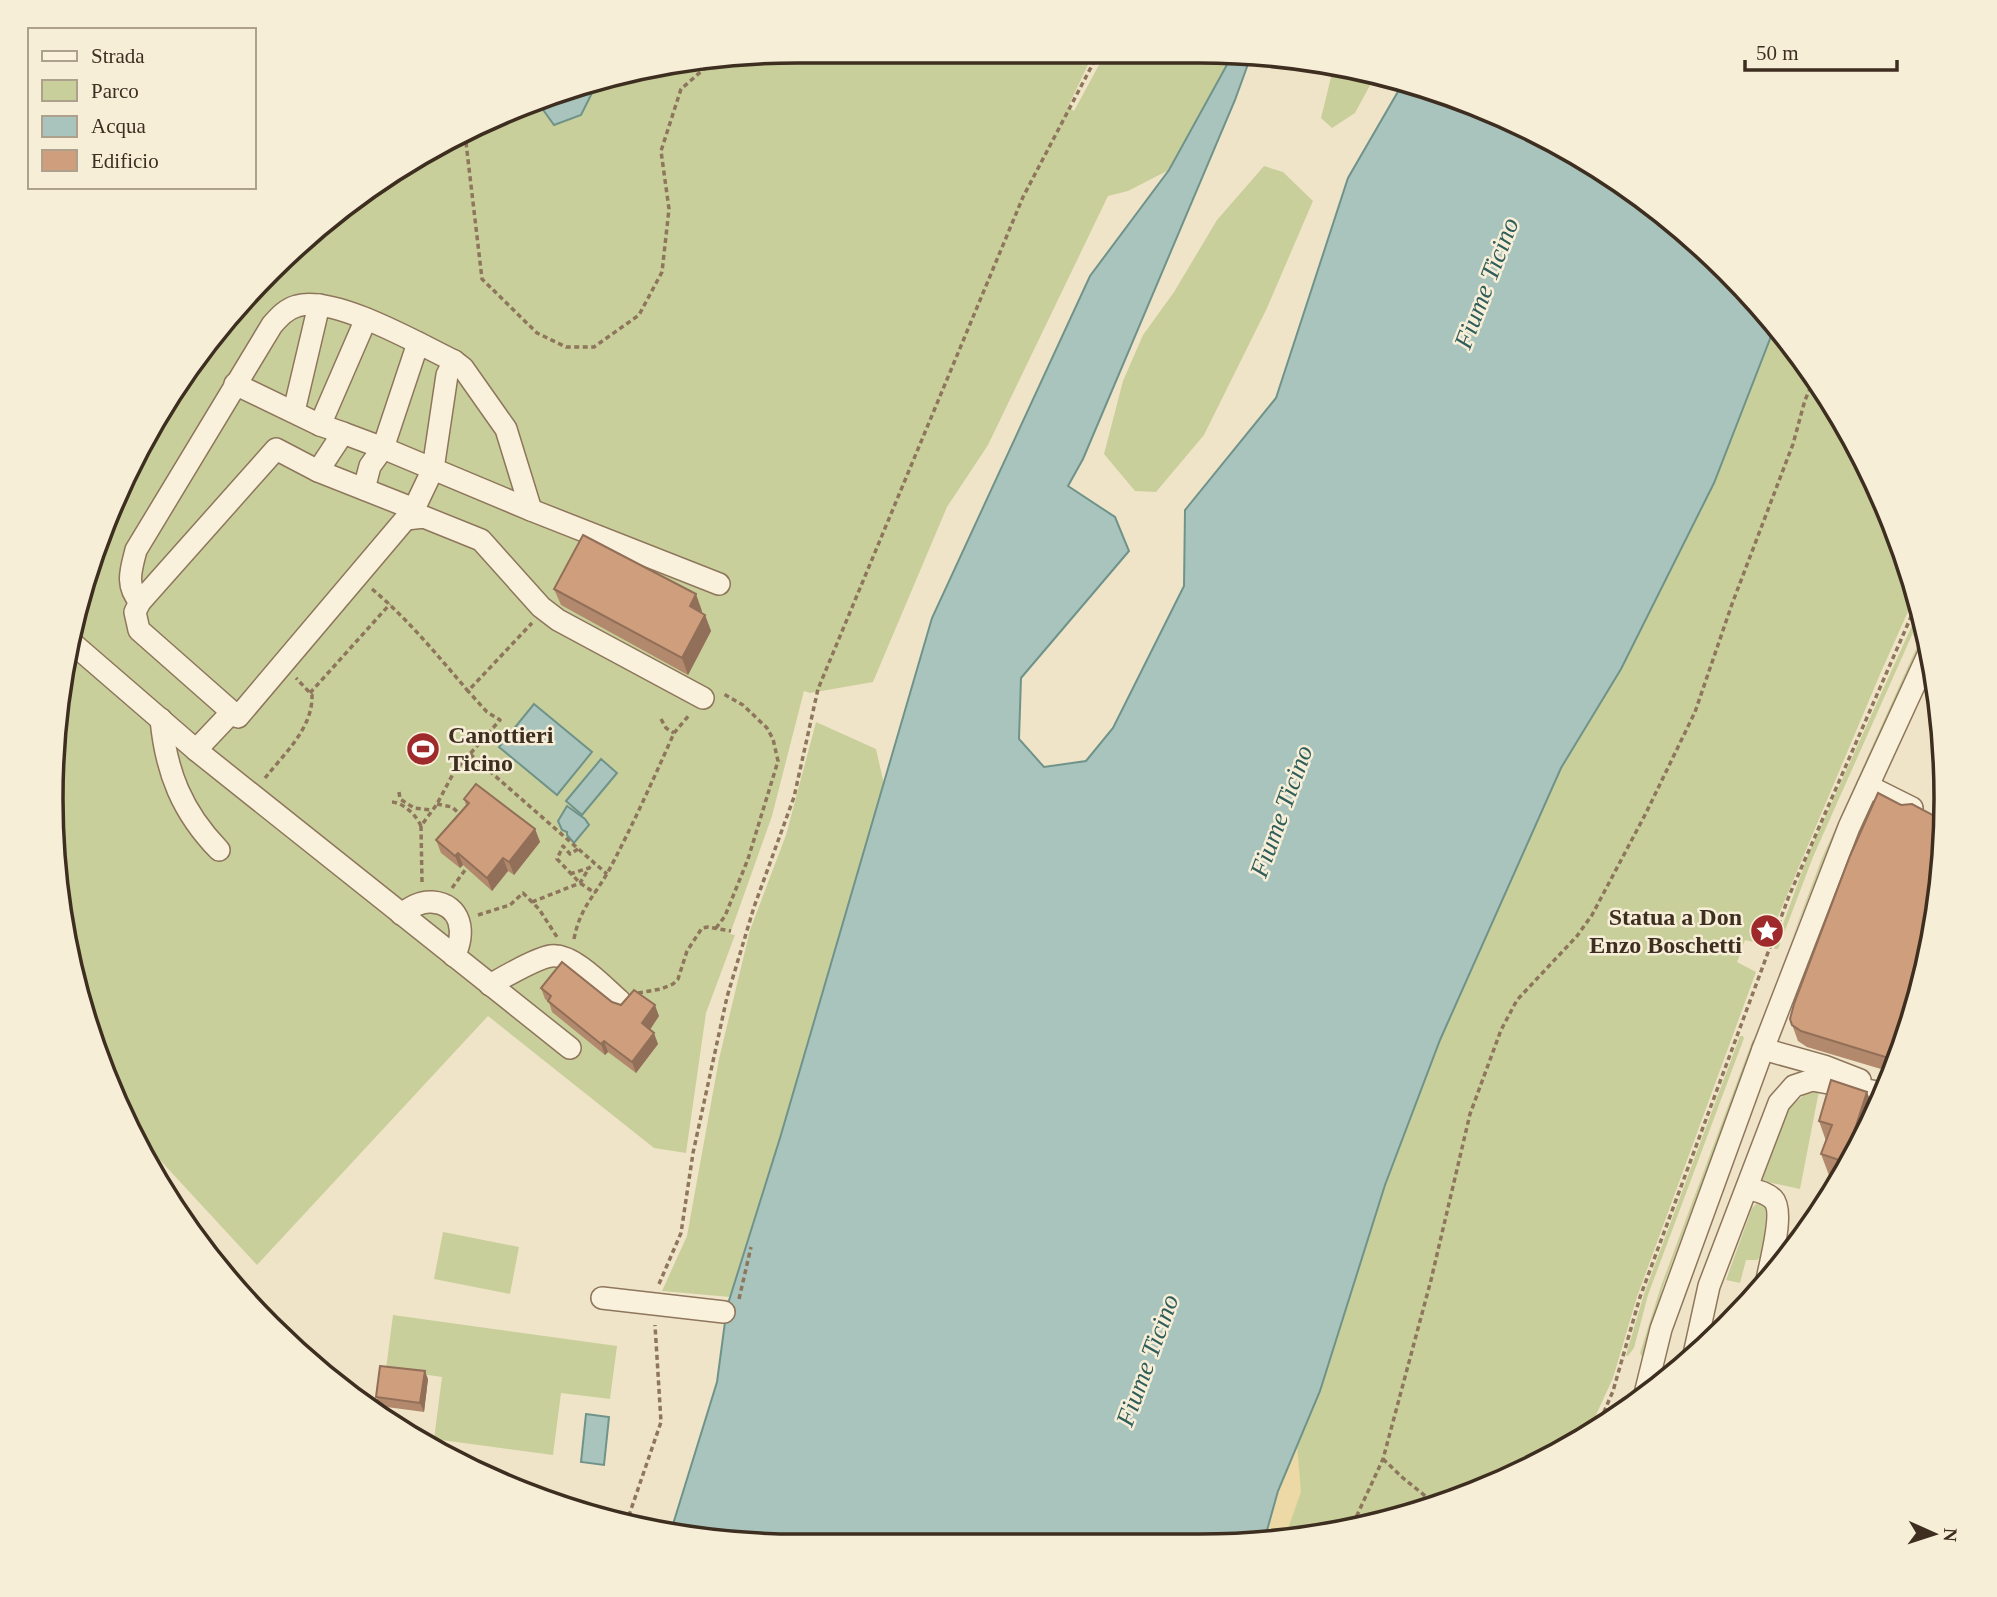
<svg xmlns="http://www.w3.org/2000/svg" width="1997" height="1597" viewBox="0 0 1997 1597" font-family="Georgia,serif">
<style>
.green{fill:#c9cf9b}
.sand{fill:#ecd9a5}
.water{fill:#a9c4bc;stroke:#6f938a;stroke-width:2}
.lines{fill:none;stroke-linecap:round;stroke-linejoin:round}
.minor-casing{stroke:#8d765c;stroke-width:24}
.path{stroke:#8d765c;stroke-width:3.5;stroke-dasharray:5 3.5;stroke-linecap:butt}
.minor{stroke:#faf1dc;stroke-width:21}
.wall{fill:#b2896c}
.shaded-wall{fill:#916f58}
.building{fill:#cf9f7d;stroke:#916f58;stroke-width:2}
.labels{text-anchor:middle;stroke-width:5;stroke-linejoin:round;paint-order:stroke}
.poi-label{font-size:24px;font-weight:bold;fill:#3d2e20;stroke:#f7eed8;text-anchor:start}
.water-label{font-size:26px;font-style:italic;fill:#2f5d5a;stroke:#f7eed8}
.rim{fill:none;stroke:#3d2e20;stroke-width:3.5}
</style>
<rect width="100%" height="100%" fill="#f0e4c8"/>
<g class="green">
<polygon points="799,51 1094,52 1068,107 1074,111 1106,52 1234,52 1169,170 1128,191 1108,196 988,445 947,507 873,682 810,693 804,691 772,816 730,934 735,935 706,1013 686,1153 654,1148 488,1016 257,1265 135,1133 76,992 51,798 76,605 151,424 270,269 425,151 605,76"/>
<polygon points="1333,69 1374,78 1355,113 1332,128 1321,118"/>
<polygon points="1264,166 1283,172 1313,201 1267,308 1204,435 1156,492 1135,491 1104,454 1123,381 1143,335 1174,292 1217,220"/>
<polygon points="1775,326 1791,343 1846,425 1907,559 1915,596 1881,672 1766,945 1745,940 1737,962 1756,972 1637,1297 1613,1378 1596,1415 1592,1432 1572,1446 1438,1507 1264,1541 1278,1491 1320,1391 1385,1185 1440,1040 1561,767 1621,669 1714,483"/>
<polygon points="1919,610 1920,617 1813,857 1778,949 1774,949 1808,855"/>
<polygon points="1924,631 1924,635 1824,859 1789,946 1822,858"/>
<polygon points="816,722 876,749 884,784 780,1138 730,1297 662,1291 687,1236 719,1059 750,930 786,835"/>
<polygon points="1740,1036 1743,1036 1744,1038 1648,1295 1634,1348 1628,1356 1626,1355 1644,1294"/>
<polygon points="1753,1039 1754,1044 1663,1287 1642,1357 1640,1353 1661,1286"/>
<polygon points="1819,1091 1800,1189 1762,1181 1789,1108 1804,1095"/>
<polygon points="1757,1203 1770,1207 1762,1256 1757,1260 1746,1260 1740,1283 1726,1280 1752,1208"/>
<polygon points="443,1232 519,1247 510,1294 434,1279"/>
<polygon points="393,1315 617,1346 610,1399 561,1393 553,1455 434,1439 442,1377 386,1369"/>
</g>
<polygon class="sand" points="1297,1445 1301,1492 1285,1537 1264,1541 1278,1491"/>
<g class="water">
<polygon points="1234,52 1252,53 1235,100 1083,459 1068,486 1115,517 1129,551 1021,678 1019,739 1044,767 1086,761 1113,728 1184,586 1185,510 1276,398 1348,178 1403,83 1439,91 1573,151 1691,236 1775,326 1714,483 1621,669 1561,768 1440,1040 1385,1185 1320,1391 1278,1491 1264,1541 1248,1545 798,1546 670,1534 717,1382 727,1307 780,1138 932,618 1090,276 1169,170"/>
<polygon points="599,79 581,115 554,125 539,104"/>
<polygon points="534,704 592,752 557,795 499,747"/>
<polygon points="601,759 617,773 582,815 566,801"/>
<polygon points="567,806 585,819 589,825 574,843 567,835 567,832 562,830 558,821"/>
<polygon points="586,1414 609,1417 604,1465 581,1462"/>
</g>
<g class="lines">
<g class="minor-casing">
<g id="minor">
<polyline points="235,384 320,425 343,433"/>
<polyline points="294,411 319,305"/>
<polyline points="320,425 366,319"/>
<polyline points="318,471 343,433 383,448 418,343"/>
<polyline points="364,489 370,466 383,448 531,510 719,584"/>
<polyline points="414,509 433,469 447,375 454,361"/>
<polyline points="406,519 424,517 481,540 541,607 558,620 703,698"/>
<path d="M140 602C125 585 131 570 136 550L272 325C279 317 286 309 297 306 334 295 419 344 454 361L463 368 506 429 531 510"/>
<polyline points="71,642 196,750 570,1048"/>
<path d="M161 719C166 772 182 812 219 850"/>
<polyline points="196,750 232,712 238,717 414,509 318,471 276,449 140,602 135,612 139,630 232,712"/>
<polyline points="1868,786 1912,808"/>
<path d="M401 914C410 908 420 901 432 902 462 904 466 934 454 956"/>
<path d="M490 985C504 977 536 958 551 956 573 953 604 987 620 1001"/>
<polyline points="1763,1049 1824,1066 1860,1080"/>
<path d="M1747 1188C1756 1191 1766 1192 1773 1199 1785 1211 1770 1263 1767 1280"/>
<polyline points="602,1298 724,1312"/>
<polyline points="1693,1359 1709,1286 1779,1103 1794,1086 1812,1080 1883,1093"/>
<polyline points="1645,1394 1661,1329 1763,1049 1849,827 1929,653"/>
</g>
</g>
<g class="path">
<polyline points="465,134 482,279 537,333 566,347 594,347 639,315 662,272 669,209 661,151 681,89 712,62"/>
<path d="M372 589C408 619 438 656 468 691L532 623"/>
<polyline points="1915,636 1922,622"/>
<polyline points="310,693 390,604"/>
<polyline points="661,719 666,728 674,733"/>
<polyline points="470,754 607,874"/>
<path d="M265 778C284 754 313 728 312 695L296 678"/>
<polyline points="399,792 400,799 414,808 432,810"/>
<path d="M392 802C404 803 416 815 421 826"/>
<polyline points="437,804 452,807 462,816"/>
<polyline points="578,849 570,854 563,846 557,859 580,883 595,893"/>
<polyline points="570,874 589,868 594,863"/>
<polyline points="422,882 421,826 437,804 454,772 500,720 487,712 468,691"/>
<polyline points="452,888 468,866"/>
<polyline points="532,902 580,883 589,868"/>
<polyline points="478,915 510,905 523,893 539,909 557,937"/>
<polyline points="716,928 725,916 748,859 778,761 773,739 767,728 743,705 722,693"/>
<path d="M574 939C580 908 593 898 608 872 632 827 653 780 674 733L690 714"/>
<polyline points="638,993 661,989 673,984 678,979 687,951 702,928 708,927 731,931"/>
<polyline points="659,1284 681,1233 693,1153 727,997 754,907 794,797 818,689 1023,197 1099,52"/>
<polyline points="739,1299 751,1247"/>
<polyline points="1617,1414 1624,1398"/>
<polyline points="1597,1428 1613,1391 1640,1297 1789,896 1917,603"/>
<polyline points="1383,1459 1403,1478 1439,1507"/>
<polyline points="626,1524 661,1422 655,1325"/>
<polyline points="1353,1524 1383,1459 1431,1280 1470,1114 1501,1030 1517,1000 1577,936 1592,915 1646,813 1695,712 1732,604 1793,444 1805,400 1815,378"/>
</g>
<use href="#minor" class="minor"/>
</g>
<g class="wall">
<polygon points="554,589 702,611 701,613 705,615 711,631 688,675 561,605"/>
<polygon points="464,799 535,829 540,842 514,875 508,871 492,891 463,865 460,868 441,853 436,840 466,805"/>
<polygon points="541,988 612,1002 659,1016 650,1030 658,1044 636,1073 608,1052 605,1055 552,1012 549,1002 545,999"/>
<polygon points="1921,992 1891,1072 1807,1047 1798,1041 1790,1019"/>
<polygon points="1867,1092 1875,1114 1869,1130 1837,1180 1830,1178 1821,1154 1826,1141 1819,1121"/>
<polygon points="428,1379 424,1412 379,1406 376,1397"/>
</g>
<g class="shaded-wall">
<polygon points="696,594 702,611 696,622 690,606"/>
<polygon points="705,615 711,631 688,675 682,658"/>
<polygon points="535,829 540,842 514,875 509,862"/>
<polygon points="458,853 463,865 460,868 455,856"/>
<polygon points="503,858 508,871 492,891 487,878"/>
<polygon points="655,1005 659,1016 646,1035 642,1023"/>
<polygon points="654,1033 658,1044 636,1073 632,1062"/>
<polygon points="604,1041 608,1052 605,1055 601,1044"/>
<polygon points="1867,1092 1875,1114 1869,1130 1859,1146 1854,1132"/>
<polygon points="425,1371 428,1379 424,1412 420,1403"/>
</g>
<g class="building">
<polygon points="583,535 696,594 690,606 705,615 682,658 554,589"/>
<polygon points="476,784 535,829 509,862 503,858 487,878 458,853 455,856 436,840 469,803 464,799"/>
<polygon points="1878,793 1901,805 1912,804 1944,821 1945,848 1921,992 1895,1060 1801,1031 1792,1025 1790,1019 1794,1004 1850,856"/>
<polygon points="562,962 612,1002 621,1005 634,990 655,1005 642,1023 654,1033 632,1062 604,1041 601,1044 548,1001 551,996 541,988"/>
<polygon points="1831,1080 1867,1092 1854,1132 1865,1136 1848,1163 1821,1154 1832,1125 1819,1121"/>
<polygon points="380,1366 425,1371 420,1403 376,1397"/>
</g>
<defs>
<g id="stadium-disc" transform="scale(1.75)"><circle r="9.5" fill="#9e2a2b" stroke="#f7eed8"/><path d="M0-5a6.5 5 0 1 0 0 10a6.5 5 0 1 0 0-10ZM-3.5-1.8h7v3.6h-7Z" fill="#fff"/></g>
<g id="sight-disc" transform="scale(1.75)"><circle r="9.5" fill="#9e2a2b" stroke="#f7eed8"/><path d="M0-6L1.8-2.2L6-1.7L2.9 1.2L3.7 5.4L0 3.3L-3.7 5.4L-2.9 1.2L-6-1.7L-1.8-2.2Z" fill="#fff"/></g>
</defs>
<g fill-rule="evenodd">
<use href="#stadium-disc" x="423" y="749"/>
<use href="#sight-disc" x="1767" y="931"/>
</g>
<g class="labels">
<g class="poi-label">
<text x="448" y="743">Canottieri<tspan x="448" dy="28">Ticino</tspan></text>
<text x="1742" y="925" text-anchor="end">Statua a Don<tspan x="1742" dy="28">Enzo Boschetti</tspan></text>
</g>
<g class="water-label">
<text transform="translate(1486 283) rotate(-69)" y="9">Fiume Ticino</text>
<text transform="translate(1281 811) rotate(-70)" y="9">Fiume Ticino</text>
<text transform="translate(1147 1360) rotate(-70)" y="9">Fiume Ticino</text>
</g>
</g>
<path d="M0 0H1997V1597H0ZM798 63H1199A735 735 0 0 1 1934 798V799A735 735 0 0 1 1199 1534H798A735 735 0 0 1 63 799V798A735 735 0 0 1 798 63Z" fill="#f7eed8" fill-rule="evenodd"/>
<path class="rim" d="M798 63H1199A735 735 0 0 1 1934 798V799A735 735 0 0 1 1199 1534H798A735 735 0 0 1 63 799V798A735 735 0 0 1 798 63Z"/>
<rect x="28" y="28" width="228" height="161" fill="#f7eed8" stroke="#ada18e" stroke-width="2"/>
<rect x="42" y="51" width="35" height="10" fill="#faf1dc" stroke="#ada18e" stroke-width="2"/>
<text x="91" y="63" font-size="21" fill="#3d2e20">Strada</text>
<rect x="42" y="80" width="35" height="21" fill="#c9cf9b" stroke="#ada18e" stroke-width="2"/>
<text x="91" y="98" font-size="21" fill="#3d2e20">Parco</text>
<rect x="42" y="116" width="35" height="21" fill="#a9c4bc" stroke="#ada18e" stroke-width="2"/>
<text x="91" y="133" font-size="21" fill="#3d2e20">Acqua</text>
<rect x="42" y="150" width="35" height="21" fill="#cf9f7d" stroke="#ada18e" stroke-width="2"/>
<text x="91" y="168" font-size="21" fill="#3d2e20">Edificio</text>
<g transform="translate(1934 1534) rotate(93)" stroke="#f7eed8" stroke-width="5" paint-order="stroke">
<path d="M0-5L12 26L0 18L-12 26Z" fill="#3d2e20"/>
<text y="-10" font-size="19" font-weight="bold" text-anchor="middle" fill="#3d2e20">N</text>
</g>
<path d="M1745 60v10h152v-10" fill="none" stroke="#3d2e20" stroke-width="3.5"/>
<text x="1756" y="60" font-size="21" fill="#3d2e20" stroke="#f7eed8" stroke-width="5" paint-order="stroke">50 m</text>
</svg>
